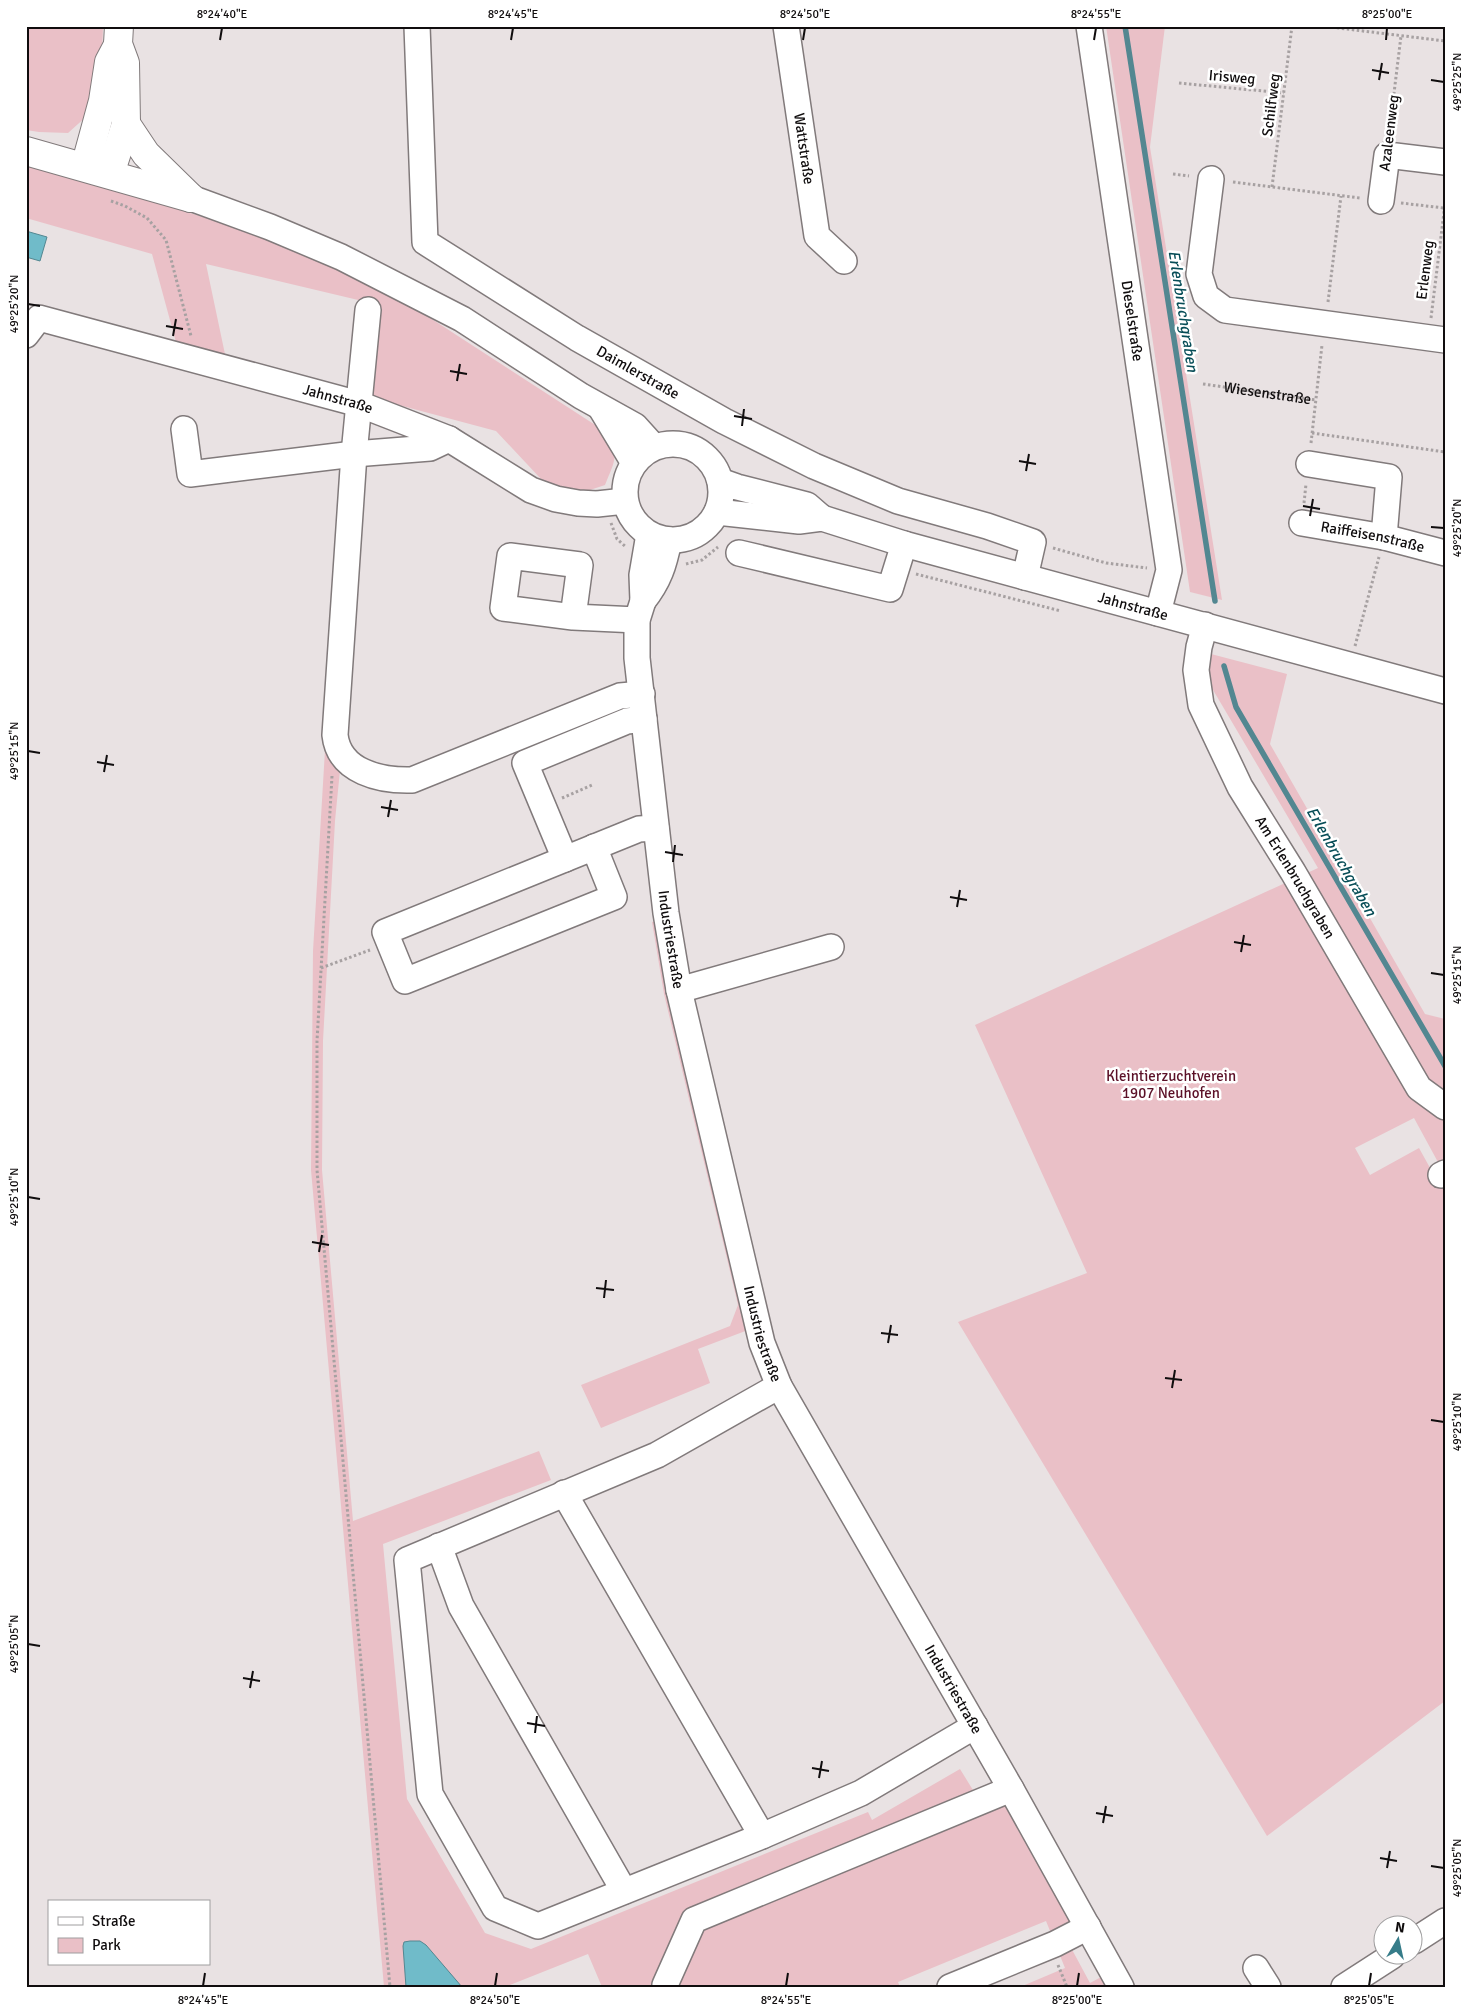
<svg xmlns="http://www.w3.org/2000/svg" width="1471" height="2013" viewBox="0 0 1471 2013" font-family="Signika,sans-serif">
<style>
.green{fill:#eac0c7}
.water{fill:#70bbc9;stroke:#538791}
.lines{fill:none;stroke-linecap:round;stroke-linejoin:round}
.stream{stroke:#538791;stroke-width:5.5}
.minor-casing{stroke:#817a7b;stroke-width:28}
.major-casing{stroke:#817a7b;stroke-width:30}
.highway-casing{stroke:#817a7b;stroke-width:30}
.path{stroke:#a7a1a2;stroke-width:3;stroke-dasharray:2.5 2.5;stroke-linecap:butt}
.minor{stroke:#fff;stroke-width:25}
.major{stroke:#fff;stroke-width:28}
.highway{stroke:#fff;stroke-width:28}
.ticks{fill:none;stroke:#100d0e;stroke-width:2}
.labels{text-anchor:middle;stroke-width:5;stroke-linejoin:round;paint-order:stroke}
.street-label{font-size:15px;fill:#100d0e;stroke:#fff}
.park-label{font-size:15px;fill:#5b1027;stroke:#fff}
.water-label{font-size:16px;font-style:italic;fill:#074d57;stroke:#fff}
.neatline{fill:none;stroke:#100d0e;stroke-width:2}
.ticks-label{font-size:12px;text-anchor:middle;fill:#100d0e}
</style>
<rect width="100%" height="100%" fill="#e9e2e3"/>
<g class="green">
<polygon points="26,26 103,26 101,85 88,115 68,133 39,132 26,130"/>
<polygon points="1106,26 1165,26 1150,147 1222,600 1190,592"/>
<path d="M26 166 98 185 236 227 370 279 603 430C621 454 615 460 605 485L587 491 567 493 541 479 496 431 365 396 375 304 206 264 226 359 177 346 152 254 26 218Z"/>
<polygon points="1211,654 1287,674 1270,744 1425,1014 1445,1019 1445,1175 1414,1118 1355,1148 1370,1175 1419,1148 1439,1184 1445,1181 1445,1701 1267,1836 958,1322 1087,1273 975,1025 1318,868 1206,678"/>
<polygon points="325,750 341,760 335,821 323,1041 322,1170 353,1521 539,1451 551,1480 383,1544 407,1799 485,1933 531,1949 868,1812 872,1820 960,1769 976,1795 997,1787 1081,1938 1069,1944 1090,1983 1105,1975 1112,1987 1020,1987 1065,1968 1046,1921 898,1982 900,1987 602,1987 588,1954 505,1987 384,1987 311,1170 313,951"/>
<polygon points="656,921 748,1330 698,1349 710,1383 601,1428 581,1385 730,1326 738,1305 664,994 652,922"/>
</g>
<g class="water">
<polygon points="26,231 47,237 40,261 26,257"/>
<polygon points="410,1941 420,1941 426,1945 462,1987 406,1987 403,1946 404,1942"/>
</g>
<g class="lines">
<g class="stream">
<polyline points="1125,26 1215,601"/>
<polyline points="1224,666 1236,707 1445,1066"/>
</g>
<g class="minor-casing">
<g id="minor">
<path id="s2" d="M417 26 425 242 577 338 724 421 814 466 898 501 987 526 1033 542 1025 577"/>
<path id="s3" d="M786 26 817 236 844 261"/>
<path id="s4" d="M1089 26 1169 570 1158 613"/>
<polyline points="1211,179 1199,274 1206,296 1225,310 1445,340"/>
<polyline points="191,198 270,227 341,257 462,319 581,396 635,426 654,447"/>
<polyline points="1381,201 1387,155 1445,162"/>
<path d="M368 310 354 454 335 735C339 772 381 781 412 780L620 696 642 694"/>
<path id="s5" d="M26 335 39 318 359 404 449 439 531 490 556 499 578 503 597 504 625 501"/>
<polyline points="602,410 634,463"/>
<polyline points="184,429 190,474 354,454 430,448 449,439"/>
<circle cx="673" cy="492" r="48"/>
<polyline points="1309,464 1389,477 1384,537"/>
<polyline points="720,481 737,487 807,505 822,518"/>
<path id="s6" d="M717 512 799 521 822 518 904 544 1445 691"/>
<path id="s7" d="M1302 523 1384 537 1445 553"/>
<path id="s8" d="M649 534 642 575 643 601 637 620V658L666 913 679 990 762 1343 779 1386 1011 1789 1121 1987"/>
<polyline points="739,553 890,589 904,544"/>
<path d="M643 601C659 581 664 565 669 540"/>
<polyline points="573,617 580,565 510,556 503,608 573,617 637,620"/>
<path id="s9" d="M1205 625 1199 647 1196 670 1201 705 1240 787 1293 872 1419 1088 1445 1107"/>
<polyline points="644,719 627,721 525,763 565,859 639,829 656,828"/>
<polyline points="565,859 385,932 405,981 614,897 594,847"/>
<polyline points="679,990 831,947"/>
<polyline points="1441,1175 1445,1173"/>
<polyline points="779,1386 657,1455 407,1560 430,1794 495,1908 538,1926 762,1836 861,1793 975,1726"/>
<polyline points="564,1493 762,1836"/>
<polyline points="439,1546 461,1606 624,1891"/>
<polyline points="1414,1941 1445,1921"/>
<polyline points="1256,1968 1268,1987"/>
<polyline points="665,1985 694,1920 1011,1789"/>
<polyline points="950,1987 1055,1944 1088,1927"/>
<polyline points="1344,1987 1392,1956"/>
</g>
</g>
<g class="major-casing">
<polyline id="major" points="26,151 191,198"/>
</g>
<g class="highway-casing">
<g id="highway">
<polyline points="126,124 146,154 191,198"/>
<polyline points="85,167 103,101 109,62 118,45"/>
<polyline points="110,174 126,124 125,63 118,44 119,26"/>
</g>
</g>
<g class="path">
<polyline points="1322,26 1445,41"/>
<polyline points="1179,83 1284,93"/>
<polyline points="1389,134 1401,36"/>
<polyline points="1173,174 1189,176"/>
<polyline points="1233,182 1360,198"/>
<polyline points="1272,187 1292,26"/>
<polyline points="111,201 125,206 147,218 166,240 191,336"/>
<polyline points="1401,203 1444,208"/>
<polyline points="1328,302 1341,196"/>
<polyline points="1431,318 1445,204"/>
<path id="s1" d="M1203 384 1316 400"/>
<polyline points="1312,433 1445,452"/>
<polyline points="1311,443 1322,345"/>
<polyline points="1304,503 1306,484"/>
<polyline points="611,523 617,539 626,547"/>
<polyline points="1053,548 1106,563 1147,568"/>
<polyline points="686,564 702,560 718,547"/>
<polyline points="916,574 1061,611"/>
<polyline points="1355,646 1379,557"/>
<polyline points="332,776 317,1041 317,1170 390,1987"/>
<polyline points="562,798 592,785"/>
<polyline points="321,968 370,950"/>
<polyline points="1058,1965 1067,1987"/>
</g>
<use href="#minor" class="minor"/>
<use href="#major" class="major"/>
<use href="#highway" class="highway"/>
</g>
<path class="ticks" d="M220 40 222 28M511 40 513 28M803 40 805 28M1094 40 1096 28M1386 40 1387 28M1372 70 1389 73M1379 80 1382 63M1431 80 1444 82M28 304 40 306M166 326 183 329M173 336 176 319M450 371 467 374M457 381 460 364M734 416 752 419M742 426 744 409M1019 461 1036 464M1026 471 1029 454M1303 506 1320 509M1310 516 1313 499M1431 527 1444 528M28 751 40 753M97 762 114 765M104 772 107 755M381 807 398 810M388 817 391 800M665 852 683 855M673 862 675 845M950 897 967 900M957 907 960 890M1234 942 1251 945M1241 952 1244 935M1431 973 1444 975M28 1197 40 1199M312 1242 329 1245M319 1252 322 1235M596 1288 614 1290M604 1298 606 1280M881 1333 898 1335M888 1343 891 1325M1165 1378 1182 1380M1172 1388 1175 1370M1431 1420 1444 1422M28 1644 40 1646M243 1678 260 1681M250 1688 253 1671M527 1723 545 1726M535 1733 537 1716M812 1768 829 1771M819 1778 822 1761M1096 1813 1113 1816M1103 1823 1106 1806M1380 1858 1397 1861M1431 1866 1444 1868M1387 1868 1390 1851M203 1986 205 1973M495 1986 497 1973M786 1986 788 1973M1077 1986 1079 1973M1369 1986 1371 1973"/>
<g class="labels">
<g class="street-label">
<text transform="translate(1232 77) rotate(5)" y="5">Irisweg</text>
<text transform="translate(1271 105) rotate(-83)" y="5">Schilfweg</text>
<text transform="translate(1389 133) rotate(-83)" y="5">Azaleenweg</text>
<text dy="5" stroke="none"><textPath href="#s3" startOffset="124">Wattstraße</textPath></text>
<text transform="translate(1425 270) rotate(-83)" y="5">Erlenweg</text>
<text dy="5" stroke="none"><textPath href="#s4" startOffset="298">Dieselstraße</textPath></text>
<text dy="5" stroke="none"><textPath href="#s2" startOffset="466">Daimlerstraße</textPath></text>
<text dy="5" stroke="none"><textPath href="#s1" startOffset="65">Wiesenstraße</textPath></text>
<text dy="5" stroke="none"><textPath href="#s5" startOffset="331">Jahnstraße</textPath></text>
<text dy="5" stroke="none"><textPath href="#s7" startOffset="72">Raiffeisenstraße</textPath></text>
<text dy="5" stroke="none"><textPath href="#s6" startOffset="429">Jahnstraße</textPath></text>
<text dy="5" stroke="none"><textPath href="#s9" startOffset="278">Am Erlenbruchgraben</textPath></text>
<text dy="5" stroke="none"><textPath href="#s8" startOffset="409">Industriestraße</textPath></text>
<text dy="5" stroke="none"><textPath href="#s8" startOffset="814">Industriestraße</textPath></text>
<text dy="5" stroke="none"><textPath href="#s8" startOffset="1219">Industriestraße</textPath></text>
</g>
<g class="park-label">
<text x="1171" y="1081">Kleintierzuchtverein<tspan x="1171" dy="17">1907 Neuhofen</tspan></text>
</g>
<g class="water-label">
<text transform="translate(1184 311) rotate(81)" y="6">Erlenbruchgraben</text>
<text transform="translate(1342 861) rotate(60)" y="6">Erlenbruchgraben</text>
</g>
</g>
<rect width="1471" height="2013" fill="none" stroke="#ffffff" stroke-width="55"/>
<rect x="48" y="1900" width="162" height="65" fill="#ffffff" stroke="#9f9e9f"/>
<rect x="58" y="1917" width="25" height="8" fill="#ffffff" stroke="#9f9e9f"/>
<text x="92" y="1926" font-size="15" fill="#100d0e">Straße</text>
<rect x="58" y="1938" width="25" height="15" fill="#eac0c7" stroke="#9f9e9f"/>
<text x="92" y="1950" font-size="15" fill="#100d0e">Park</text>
<g transform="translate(1398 1940) rotate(9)"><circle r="24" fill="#ffffff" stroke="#9f9e9f"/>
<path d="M0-4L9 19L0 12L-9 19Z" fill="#367c89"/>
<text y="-8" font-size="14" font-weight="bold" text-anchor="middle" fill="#100d0e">N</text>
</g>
<rect x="28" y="28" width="1416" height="1958" class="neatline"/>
<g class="ticks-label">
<text x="222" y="18">8°24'40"E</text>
<text x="513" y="18">8°24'45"E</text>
<text x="805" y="18">8°24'50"E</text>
<text x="1096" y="18">8°24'55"E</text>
<text x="1387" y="18">8°25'00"E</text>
<text transform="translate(1457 82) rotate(-90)" y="4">49°25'25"N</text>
<text transform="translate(14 304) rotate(-90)" y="4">49°25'20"N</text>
<text transform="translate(1457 528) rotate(-90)" y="4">49°25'20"N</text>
<text transform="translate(14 751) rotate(-90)" y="4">49°25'15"N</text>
<text transform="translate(1457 975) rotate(-90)" y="4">49°25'15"N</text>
<text transform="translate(14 1197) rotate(-90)" y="4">49°25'10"N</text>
<text transform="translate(1457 1422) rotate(-90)" y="4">49°25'10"N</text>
<text transform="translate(14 1644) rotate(-90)" y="4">49°25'05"N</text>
<text transform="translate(1457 1868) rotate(-90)" y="4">49°25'05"N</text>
<text x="203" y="2004">8°24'45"E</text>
<text x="495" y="2004">8°24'50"E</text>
<text x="786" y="2004">8°24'55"E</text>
<text x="1077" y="2004">8°25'00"E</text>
<text x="1369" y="2004">8°25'05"E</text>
</g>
</svg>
